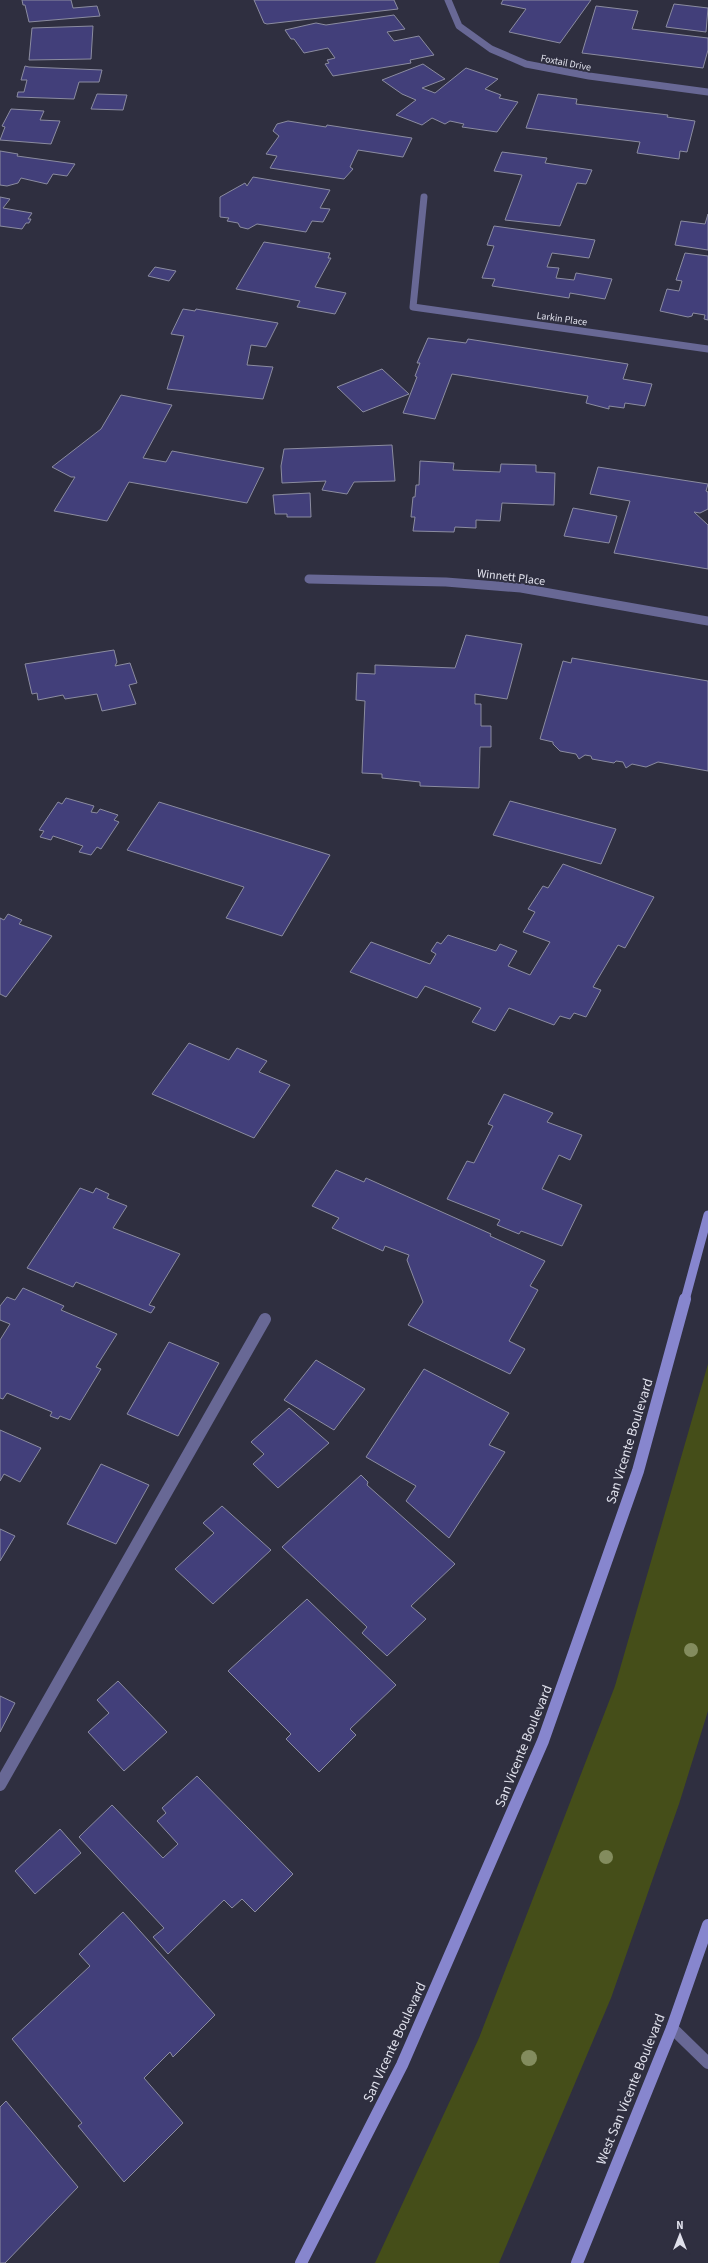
<svg xmlns="http://www.w3.org/2000/svg" width="708" height="2263" viewBox="0 0 708 2263" font-family="'Source Sans 3',sans-serif">
<style>
.green{fill:#454e19}
.building{fill:#423f7a;stroke:#8b8ca0}
.lines{fill:none;stroke-linecap:round;stroke-linejoin:round}
.lane{stroke:#686895;stroke-width:12}
.street-far2{stroke:#686895;stroke-width:7}
.street-far1{stroke:#686895;stroke-width:9}
.street{stroke:#686895;stroke-width:12}
.secondary-far1{stroke:#8786ce;stroke-width:9}
.secondary{stroke:#8786ce;stroke-width:12}
.tree{fill:#838c5e}
.labels{text-anchor:middle;stroke-width:4;stroke-linejoin:round;paint-order:stroke}
.far-street-label{font-size:10px;fill:#e0e1ec;stroke:#2f2f40}
.street-label{font-size:12px;fill:#e0e1ec;stroke:#2f2f40}
.near-street-label{font-size:14px;fill:#e0e1ec;stroke:#2f2f40}
</style>
<rect width="100%" height="100%" fill="#2f2f40"/>
<polygon class="green" points="708,1364 708,1711 679,1804 611,1998 499,2263 375,2263 479,2038 615,1686"/>
<g class="building">
<polygon points="22,0 71,0 73,8 97,6 100,16 29,22 25,5 23,5"/>
<polygon points="254,0 394,0 398,9 267,24 264,23"/>
<polygon points="503,0 591,0 560,43 509,32 526,9 501,4"/>
<polygon points="674,4 708,8 706,32 666,27"/>
<polygon points="596,6 638,11 632,29 708,38 708,50 703,68 582,53"/>
<polygon points="394,15 405,29 387,32 394,41 419,36 434,55 410,60 411,63 333,76 325,64 329,63 327,60 335,58 328,48 304,53 294,39 291,39 285,30 316,23 326,25"/>
<polygon points="93,26 91,59 29,60 32,28"/>
<polygon points="423,64 445,79 422,88 435,93 466,68 498,79 485,89 501,95 499,98 518,102 497,132 462,127 464,124 450,121 445,124 432,118 422,125 396,115 416,100 402,94 382,80"/>
<polygon points="25,66 29,67 102,70 99,82 79,82 74,99 17,97 18,92 24,92 27,80 21,80"/>
<polygon points="97,94 127,95 123,110 91,109"/>
<polygon points="538,94 577,99 576,104 668,115 667,117 695,121 687,152 680,151 679,159 637,153 640,142 526,128"/>
<polygon points="11,109 44,111 40,120 60,121 51,144 0,140 5,127 2,126"/>
<polygon points="288,121 326,127 327,125 412,138 403,157 358,150 350,167 353,169 344,179 270,168 277,156 266,154 279,136 273,131 277,124"/>
<polygon points="0,151 18,154 17,156 75,164 67,176 53,174 47,184 21,178 18,183 7,186 0,185"/>
<polygon points="502,152 547,158 545,163 592,170 586,184 577,183 560,226 505,220 522,175 494,171"/>
<polygon points="253,177 330,190 320,208 330,209 323,222 312,221 306,232 257,224 248,229 240,227 238,223 227,221 229,218 220,217 220,197 245,183 247,186"/>
<polygon points="0,197 10,199 3,208 32,213 28,219 31,219 29,223 26,223 22,229 0,226"/>
<polygon points="708,214 708,250 675,245 681,221 705,224"/>
<polygon points="494,226 595,240 589,258 552,253 547,267 559,268 556,278 574,280 576,273 612,279 605,299 570,293 569,298 492,286 495,279 482,278 494,246 487,245"/>
<polygon points="264,242 330,253 328,258 331,258 315,287 346,293 335,314 297,307 300,301 236,289"/>
<polygon points="685,253 708,256 708,320 704,319 705,315 693,313 692,316 688,317 660,311 667,289 679,291 682,281 676,280"/>
<polygon points="155,267 176,271 169,281 148,276"/>
<polygon points="183,309 195,311 196,309 278,323 266,347 251,345 247,365 273,367 263,399 167,389 184,336 171,334"/>
<polygon points="428,338 466,343 468,339 628,364 623,379 652,384 645,406 625,403 624,408 609,406 609,409 586,403 588,396 452,374 435,419 403,413 417,377 415,376 420,363 417,363"/>
<polygon points="382,369 409,394 363,412 337,387"/>
<polygon points="121,395 172,405 143,458 166,462 172,451 264,468 247,503 129,482 107,521 54,511 75,477 71,477 52,467 101,429"/>
<polygon points="392,445 395,481 354,482 347,494 322,490 326,481 282,483 281,466 284,449"/>
<polygon points="420,461 454,463 453,470 500,472 501,464 536,465 536,472 555,473 554,505 502,503 500,521 476,520 476,528 455,527 454,532 413,531 415,517 411,517 413,497 415,497 416,485 419,485"/>
<polygon points="598,467 708,484 706,491 708,492 708,509 700,513 694,512 708,525 708,569 614,553 630,501 590,494"/>
<polygon points="310,493 311,517 287,517 287,514 275,514 273,495"/>
<polygon points="573,508 617,516 609,543 564,536"/>
<polygon points="466,635 522,644 507,699 475,694 475,704 481,704 481,726 491,726 491,747 480,747 479,788 420,786 420,782 382,778 382,774 362,773 365,701 356,700 357,673 375,674 375,665 455,668"/>
<polygon points="114,650 117,662 115,666 130,663 137,683 129,685 136,704 102,711 97,694 65,699 63,695 38,700 37,693 32,694 25,664"/>
<polygon points="572,658 708,681 708,771 658,762 646,767 632,764 626,768 623,762 616,761 614,763 592,759 591,756 585,755 579,759 576,754 560,751 553,744 553,742 540,739 563,661 571,663"/>
<polygon points="66,798 94,806 91,812 97,813 100,809 118,815 114,820 119,822 101,849 97,847 91,855 79,852 83,846 53,836 51,840 40,837 44,831 39,830 58,802 62,804"/>
<polygon points="510,801 616,829 601,864 493,835"/>
<polygon points="159,802 330,855 282,936 226,918 244,887 127,850"/>
<polygon points="563,864 654,897 625,948 618,945 593,987 601,990 586,1017 574,1013 570,1019 560,1016 554,1025 509,1008 495,1031 472,1022 481,1008 425,986 417,998 350,972 371,942 430,964 436,954 431,951 437,942 441,944 448,935 496,951 500,944 517,951 508,966 530,975 550,942 523,932 535,912 528,909 543,886 548,888"/>
<polygon points="8,914 22,920 19,924 52,936 6,997 0,994 0,918 4,920"/>
<polygon points="189,1043 229,1060 237,1048 267,1061 259,1072 290,1085 254,1138 152,1094"/>
<polygon points="504,1094 553,1113 547,1122 582,1135 570,1160 559,1155 542,1189 582,1205 562,1246 521,1231 519,1234 497,1225 500,1220 447,1199 467,1161 474,1163 493,1126 488,1124"/>
<polygon points="336,1170 364,1182 366,1178 491,1234 490,1236 545,1261 530,1286 538,1290 509,1341 525,1349 510,1374 408,1325 423,1302 407,1260 409,1255 385,1246 383,1251 332,1228 339,1218 312,1206"/>
<polygon points="80,1188 93,1193 96,1188 109,1194 107,1198 127,1206 113,1228 180,1254 149,1305 155,1307 151,1313 76,1282 73,1287 27,1268"/>
<polygon points="23,1288 64,1306 61,1310 117,1334 96,1367 101,1369 70,1420 60,1416 58,1419 50,1416 52,1412 7,1393 3,1399 0,1398 0,1340 10,1324 0,1320 0,1306 7,1297 15,1300"/>
<polygon points="169,1342 219,1363 178,1436 127,1414"/>
<polygon points="316,1360 365,1389 334,1430 284,1400"/>
<polygon points="424,1369 509,1413 489,1445 505,1452 449,1538 406,1501 416,1486 366,1457"/>
<polygon points="289,1408 329,1443 278,1488 253,1464 264,1454 251,1442"/>
<polygon points="0,1430 41,1448 20,1482 4,1474 0,1481"/>
<polygon points="101,1464 149,1485 116,1544 67,1524"/>
<polygon points="361,1475 368,1482 367,1485 455,1564 411,1606 426,1619 387,1656 362,1633 367,1627 282,1547"/>
<polygon points="222,1506 271,1550 213,1604 175,1569 214,1533 203,1523"/>
<polygon points="0,1529 15,1536 0,1561"/>
<polygon points="307,1599 396,1685 350,1729 356,1735 319,1772 286,1739 291,1734 228,1671"/>
<polygon points="118,1681 167,1732 124,1771 88,1732 109,1713 97,1700"/>
<polygon points="0,1696 15,1703 0,1732"/>
<polygon points="197,1776 293,1874 255,1912 242,1899 232,1908 224,1900 168,1954 153,1937 164,1928 79,1837 112,1805 163,1858 178,1844 157,1821 166,1813 162,1808"/>
<polygon points="60,1829 81,1853 35,1894 15,1871"/>
<polygon points="123,1912 215,2015 173,2057 170,2052 144,2078 183,2123 124,2182 78,2126 82,2123 12,2039 90,1966 79,1954"/>
<polygon points="6,2101 78,2187 5,2263 0,2263 0,2107"/>
</g>
<g class="lines">
<polyline class="lane" points="0,1785 265,1319"/>
<g class="street-far2">
<polyline points="448,0 459,26 491,49 526,64 589,76 708,92"/>
<polyline points="424,197 413,307 708,349"/>
</g>
<polyline class="street-far1" points="309,579 446,582 521,588 708,621"/>
<polyline class="street" points="672,2028 708,2063"/>
<polyline class="secondary-far1" points="685,1300 708,1215"/>
<g class="secondary">
<polyline points="301,2263 402,2065 543,1741 638,1471 685,1299"/>
<polyline points="577,2263 672,2028 708,1925"/>
</g>
</g>
<g class="tree">
<circle cx="691" cy="1650" r="7"/>
<circle cx="606" cy="1857" r="7"/>
<circle cx="529" cy="2058" r="8"/>
</g>
<g class="labels">
<g class="far-street-label">
<text transform="translate(566 62) rotate(11)" y="4">Foxtail Drive</text>
<text transform="translate(562 318) rotate(8)" y="4">Larkin Place</text>
</g>
<g class="street-label">
<text transform="translate(511 577) rotate(7)" y="4">Winnett Place</text>
</g>
<g class="near-street-label">
<text transform="translate(629 1441) rotate(-73)" y="5">San Vicente Boulevard</text>
<text transform="translate(523 1746) rotate(-68)" y="5">San Vicente Boulevard</text>
<text transform="translate(394 2042) rotate(-65)" y="5">San Vicente Boulevard</text>
<text transform="translate(630 2089) rotate(-68)" y="5">West San Vicente Boulevard</text>
</g>
</g>
<g transform="translate(680 2235)" stroke="#2f2f40" stroke-width="3" paint-order="stroke">
<path d="M0-3L7 15L0 10L-7 15Z" fill="#e0e1ec"/>
<text y="-6" font-size="11" font-weight="bold" text-anchor="middle" fill="#e0e1ec">N</text>
</g>
</svg>
